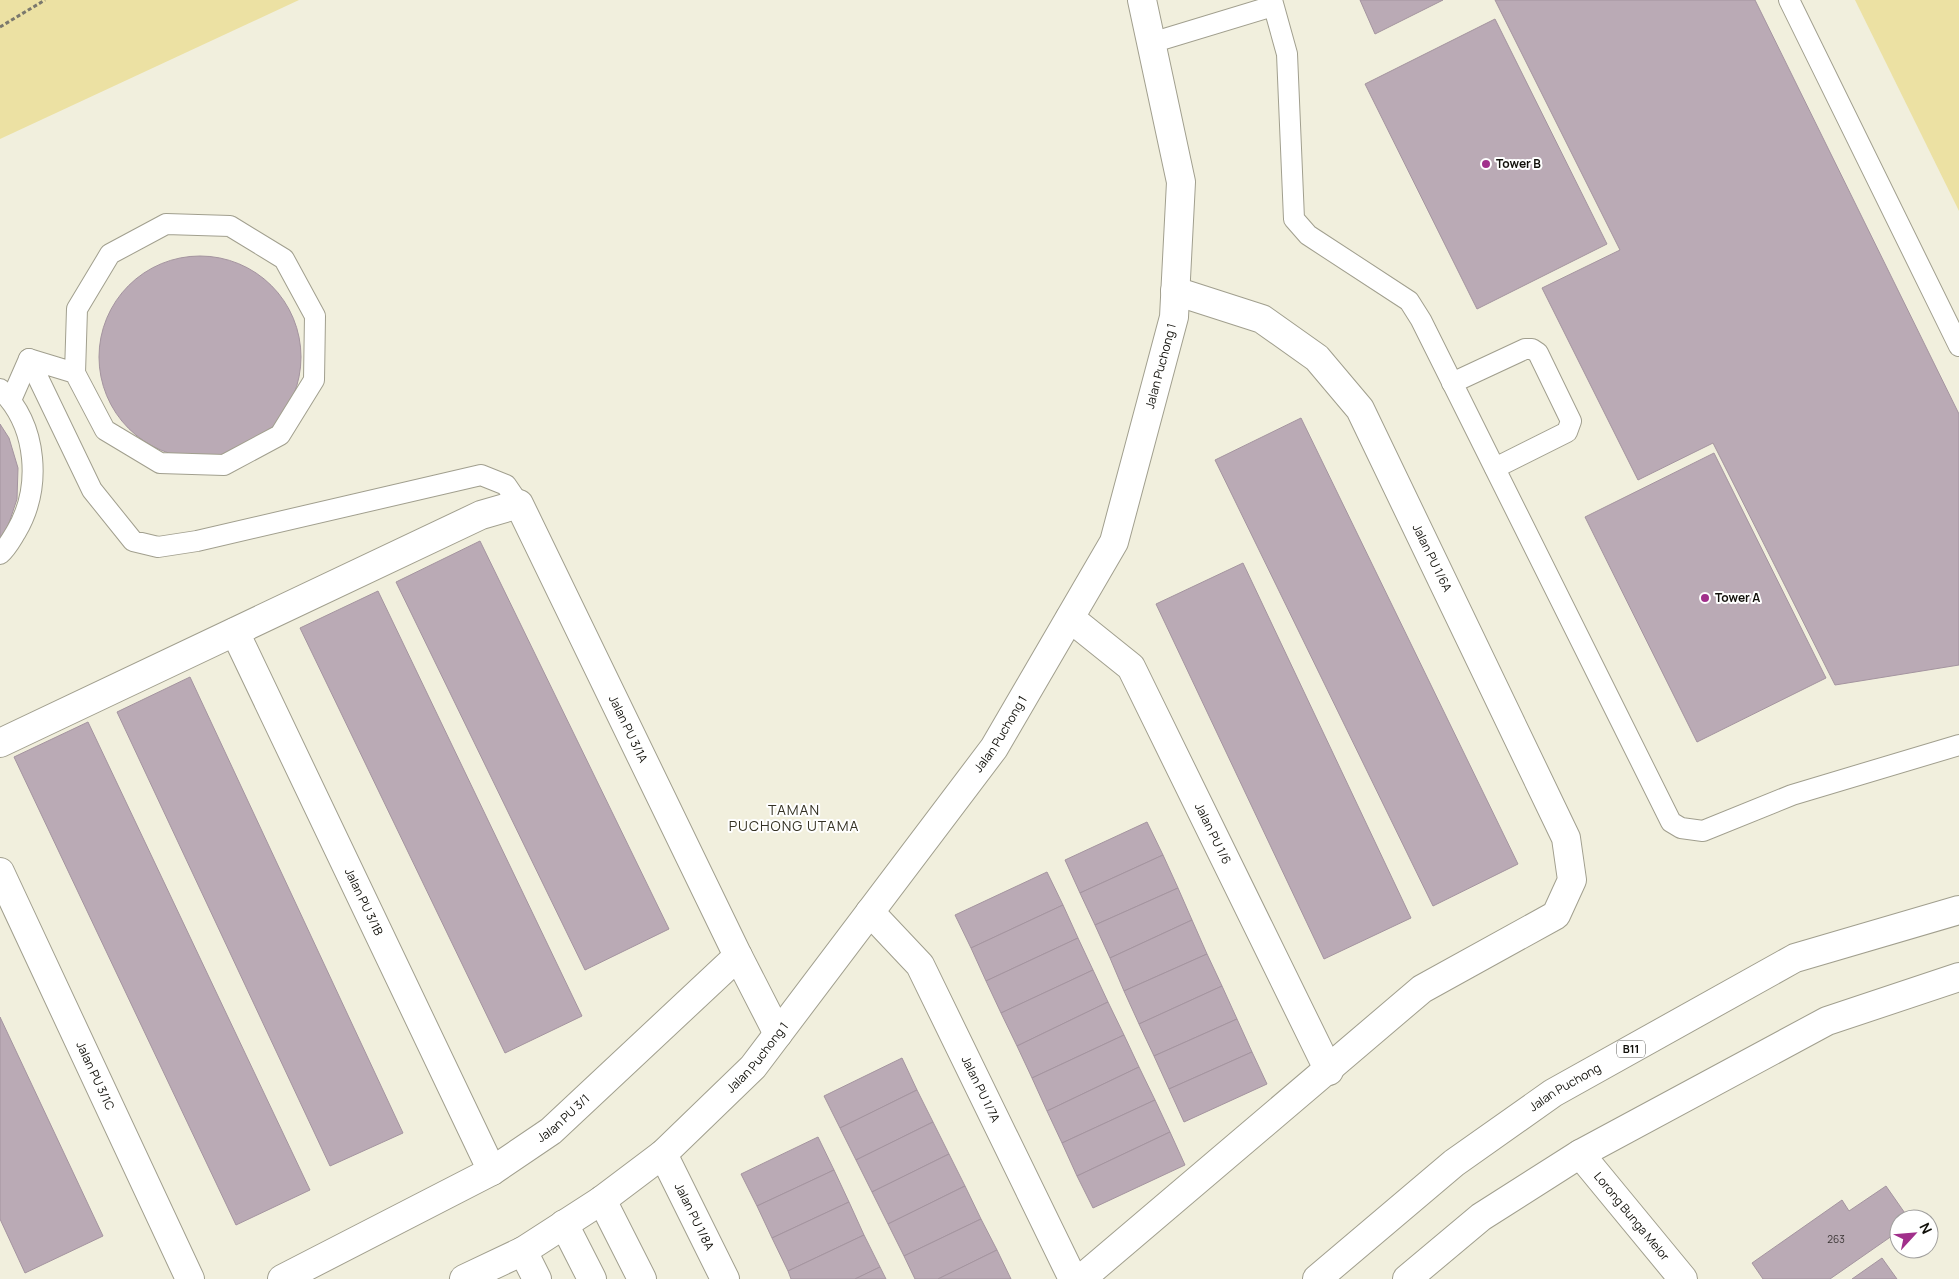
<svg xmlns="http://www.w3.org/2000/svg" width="1959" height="1279" viewBox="0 0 1959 1279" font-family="Manrope,sans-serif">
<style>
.green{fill:#ece1a3}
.building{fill:#baaab5;stroke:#a4949f}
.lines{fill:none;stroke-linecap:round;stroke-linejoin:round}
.lane-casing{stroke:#a19f8e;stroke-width:22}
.street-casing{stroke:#a19f8e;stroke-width:30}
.secondary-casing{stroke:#a19f8e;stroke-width:30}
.primary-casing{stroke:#a19f8e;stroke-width:30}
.path{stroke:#7a786d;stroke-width:3;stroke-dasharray:4 2.5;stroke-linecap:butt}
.lane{stroke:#fff;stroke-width:20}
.street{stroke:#fff;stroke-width:28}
.secondary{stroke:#fff;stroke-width:28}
.primary{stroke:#fff;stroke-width:28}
.poi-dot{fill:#a12f8b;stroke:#fff;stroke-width:2}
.labels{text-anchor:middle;stroke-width:4;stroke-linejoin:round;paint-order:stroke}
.number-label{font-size:10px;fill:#3b3635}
.shield{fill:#fff;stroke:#585854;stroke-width:1}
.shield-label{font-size:11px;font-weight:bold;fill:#11100a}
.poi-label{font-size:12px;font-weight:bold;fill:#11100a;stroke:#fff;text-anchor:start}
.street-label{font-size:12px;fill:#11100a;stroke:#fff}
.neighbourhood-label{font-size:14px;letter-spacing:1px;fill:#343123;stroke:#fff}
</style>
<rect width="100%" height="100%" fill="#f1efdd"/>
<g class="green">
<polygon points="0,0 299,0 0,139"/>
<polygon points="1855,0 1959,0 1959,211"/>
</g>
<g class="building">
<polygon points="1360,0 1443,0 1375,34"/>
<polygon points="1495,0 1755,0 1959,414 1959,665 1835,685 1713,443 1638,480 1542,288 1620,250"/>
<polygon points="1495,19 1607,244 1477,309 1365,84"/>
<circle cx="200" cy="357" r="101"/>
<polygon points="1301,418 1518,864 1433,906 1215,460"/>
<polygon points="0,424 9,438 18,468 17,499 7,529 0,538"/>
<polygon points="1714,453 1826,678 1697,742 1585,517"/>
<polygon points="480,541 669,929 585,970 396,582"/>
<polygon points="1243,563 1411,918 1324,959 1156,604"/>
<polygon points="378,591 582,1016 505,1053 300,628"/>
<polygon points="190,677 403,1133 330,1166 117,712"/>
<polygon points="88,722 310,1190 236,1225 14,757"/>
<polygon points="1147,822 1163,855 1080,893 1065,860"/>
<polygon points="1163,855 1178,888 1095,925 1080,893"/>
<polygon points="1047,872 1063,905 971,948 955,915"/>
<polygon points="1178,888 1192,920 1110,958 1095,925"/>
<polygon points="1063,905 1078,938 986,981 971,948"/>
<polygon points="1192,920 1207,954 1124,991 1110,958"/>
<polygon points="1078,938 1093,970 1001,1013 986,981"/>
<polygon points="1207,954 1222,986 1139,1024 1124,991"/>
<polygon points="1093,970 1108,1002 1017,1046 1001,1013"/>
<polygon points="1222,986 1237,1019 1154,1056 1139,1024"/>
<polygon points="1108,1002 1124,1035 1032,1078 1017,1046"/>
<polygon points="0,1017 103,1236 25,1273 0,1219"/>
<polygon points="1237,1019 1252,1052 1169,1089 1154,1056"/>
<polygon points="1124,1035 1139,1067 1047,1111 1032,1078"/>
<polygon points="1252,1052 1267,1084 1184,1122 1169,1089"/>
<polygon points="902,1058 917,1090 840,1128 824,1096"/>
<polygon points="1139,1067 1155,1100 1062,1143 1047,1111"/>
<polygon points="917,1090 933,1122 856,1160 840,1128"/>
<polygon points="1155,1100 1170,1132 1077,1176 1062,1143"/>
<polygon points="933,1122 949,1154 872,1192 856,1160"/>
<polygon points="1170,1132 1185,1165 1093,1208 1077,1176"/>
<polygon points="818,1137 834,1170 757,1206 741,1174"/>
<polygon points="949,1154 965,1186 888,1224 872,1192"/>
<polygon points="834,1170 849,1202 772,1238 757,1206"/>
<polygon points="965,1186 981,1219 904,1256 888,1224"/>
<polygon points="1886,1186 1909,1219 1899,1219 1899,1231 1830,1279 1763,1279 1752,1263 1842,1200 1849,1211"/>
<polygon points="849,1202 864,1235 788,1271 772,1238"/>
<polygon points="981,1219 997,1250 938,1279 915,1279 904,1256"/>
<polygon points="864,1235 880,1267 855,1279 791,1279 788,1271"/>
<polygon points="997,1250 1011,1279 938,1279"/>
<polygon points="1882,1258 1897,1279 1852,1279"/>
<polygon points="880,1267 886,1279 855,1279"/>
</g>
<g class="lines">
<g class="lane-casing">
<g id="lane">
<polyline points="1272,0 1287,54 1294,219 1308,235 1409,301 1421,320 1671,822 1681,828 1703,831 1792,795 1959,745"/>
<polyline points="1789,0 1959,346"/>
<polyline points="1151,43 1273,6"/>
<polyline points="75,373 77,309 110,254 166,224 230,226 284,259 315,316 314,380 280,435 224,465 160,463 105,430 75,373 29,359 92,490 133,541 158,547 197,541 481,475 506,485 519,504"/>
<polyline points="1452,383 1525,349 1532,349 1538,353 1571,421 1567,432 1495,468"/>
<path d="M0 389C38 426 42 488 16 532 11 540 7 548 0 554"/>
<polyline points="11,400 29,359"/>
</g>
</g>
<g class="street-casing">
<g id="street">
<path id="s1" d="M1070 618 1131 667 1329 1071"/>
<path id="s2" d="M235 632 492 1171"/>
<path id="s3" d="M0 743 481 515 519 504 738 956"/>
<path id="s4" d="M0 872 190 1279"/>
<path id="s5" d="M870 912 920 965 1073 1279"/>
<path id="s6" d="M663 1154 725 1279"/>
<path id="s7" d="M1580 1154 1683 1279"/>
<polyline points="523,1251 537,1279"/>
<path id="s8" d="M282 1279 492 1171 551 1131 738 956 778 1034"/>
<polyline points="1081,1279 1422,989 1556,915 1572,880 1566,838 1360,409 1317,358 1262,319 1175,291"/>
</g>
</g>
<g class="secondary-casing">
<g id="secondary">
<polyline points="602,1200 642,1279"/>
<polyline points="564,1224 592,1279"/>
<path id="s9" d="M464 1279 523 1251 602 1200 663 1154 753 1067 994 748 1114 542 1174 317 1181 182 1142 0"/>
</g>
</g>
<g class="primary-casing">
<g id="primary">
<path id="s10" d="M1317 1279 1454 1163 1553 1093 1795 958 1959 910"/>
<polyline points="1407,1279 1481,1217 1580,1154 1827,1021 1959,977"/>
</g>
</g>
<polyline class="path" points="0,27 45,0"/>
<use href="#lane" class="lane"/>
<use href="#street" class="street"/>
<use href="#secondary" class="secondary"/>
<use href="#primary" class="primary"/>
</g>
<g class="poi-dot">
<circle cx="1486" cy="164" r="5"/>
<circle cx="1705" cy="598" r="5"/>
</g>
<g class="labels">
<g class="number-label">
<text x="1836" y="1243">263</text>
</g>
<rect class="shield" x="1617" y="1040.5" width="28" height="17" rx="4"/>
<g class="shield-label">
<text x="1631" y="1053">B11</text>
</g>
<g class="poi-label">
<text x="1496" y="168">Tower B</text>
<text x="1715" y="602">Tower A</text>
</g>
<g class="street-label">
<text dy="4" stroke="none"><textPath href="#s9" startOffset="1181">Jalan Puchong 1</textPath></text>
<text transform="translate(1432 558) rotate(64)" y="4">Jalan PU 1/6A</text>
<text dy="4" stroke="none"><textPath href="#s3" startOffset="822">Jalan PU 3/1A</textPath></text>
<text dy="4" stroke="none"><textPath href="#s9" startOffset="776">Jalan Puchong 1</textPath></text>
<text dy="4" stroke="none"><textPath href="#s1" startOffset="264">Jalan PU 1/6</textPath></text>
<text dy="4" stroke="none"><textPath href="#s2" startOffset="299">Jalan PU 3/1B</textPath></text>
<text dy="4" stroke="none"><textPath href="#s9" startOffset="371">Jalan Puchong 1</textPath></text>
<text dy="4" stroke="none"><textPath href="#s4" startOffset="225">Jalan PU 3/1C</textPath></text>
<text dy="4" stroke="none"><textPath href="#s10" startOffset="314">Jalan Puchong</textPath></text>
<text dy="4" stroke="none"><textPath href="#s5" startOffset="211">Jalan PU 1/7A</textPath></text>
<text dy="4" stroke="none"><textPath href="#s8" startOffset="325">Jalan PU 3/1</textPath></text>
<text dy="4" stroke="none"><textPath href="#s6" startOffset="70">Jalan PU 1/8A</textPath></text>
<text dy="4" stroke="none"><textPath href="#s7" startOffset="81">Lorong Bunga Melor</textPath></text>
</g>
<g class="neighbourhood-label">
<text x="794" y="815">TAMAN<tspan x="794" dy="16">PUCHONG UTAMA</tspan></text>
</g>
</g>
<g transform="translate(1914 1234) rotate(64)"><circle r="24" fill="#ffffff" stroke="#a09f9d"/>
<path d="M0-4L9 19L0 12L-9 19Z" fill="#a12f8b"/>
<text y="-8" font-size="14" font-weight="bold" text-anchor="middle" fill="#11100a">N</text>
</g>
</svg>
